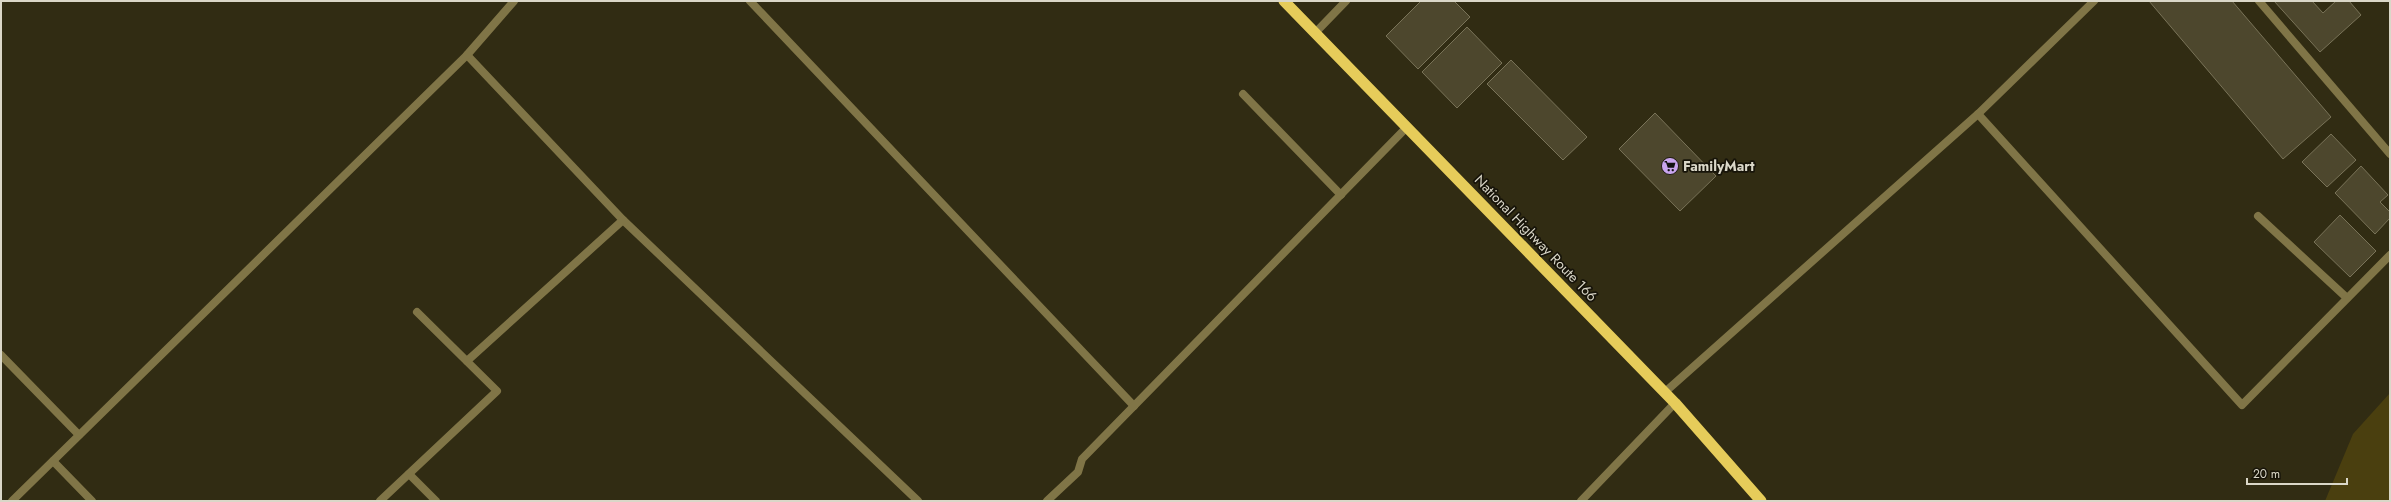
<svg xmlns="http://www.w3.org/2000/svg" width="2391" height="502" viewBox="0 0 2391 502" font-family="Jost,sans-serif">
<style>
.green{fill:#4a3f0f}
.building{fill:#4d472d;stroke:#797358}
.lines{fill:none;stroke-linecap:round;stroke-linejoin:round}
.service{stroke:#807547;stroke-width:8}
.minor{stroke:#807547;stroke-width:8}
.tertiary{stroke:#807547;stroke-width:8}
.trunk{stroke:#e6cc5a;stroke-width:11}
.labels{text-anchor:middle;stroke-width:3.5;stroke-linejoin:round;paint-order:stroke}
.poi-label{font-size:14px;font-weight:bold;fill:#dad7c8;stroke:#171409;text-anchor:start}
.street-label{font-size:14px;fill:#dad7c8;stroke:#171409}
</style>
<rect width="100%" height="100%" fill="#312c13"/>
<polygon class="green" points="2390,393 2390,501 2325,501 2353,434"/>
<g class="building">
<polygon points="1421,1 1454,1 1470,17 1418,69 1386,36"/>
<polygon points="2149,1 2232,1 2331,117 2283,159"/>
<polygon points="2274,1 2312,1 2323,13 2336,1 2349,1 2361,15 2320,52"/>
<polygon points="1467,27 1502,63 1457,108 1422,72"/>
<polygon points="1511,60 1587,137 1563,160 1487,84"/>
<polygon points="1655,113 1716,176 1680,211 1619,149"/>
<polygon points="2331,134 2356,160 2327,187 2302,162"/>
<polygon points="2361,166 2388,195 2380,202 2390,212 2390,218 2375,234 2335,193"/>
<polygon points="2340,215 2376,251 2350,277 2314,242"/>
</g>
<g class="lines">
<g class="service">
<polyline points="1243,94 1341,195"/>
<polyline points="2258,216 2347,298"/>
</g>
<g class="minor">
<polyline points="750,1 1134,406"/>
<polyline points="2259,1 2390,154"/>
<polyline points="1315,33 1346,1"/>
<polyline points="467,55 623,220 918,501"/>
<polyline points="1978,114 2242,405 2390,255"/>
<polyline points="1,355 79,435"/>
<polyline points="467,361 623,220"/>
<polyline points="53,461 92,501"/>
<polyline points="409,474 436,501"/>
<polyline points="12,501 467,55 514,1"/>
<polyline points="380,501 497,391 417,312"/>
<polyline points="1047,501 1078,472 1082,459 1407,127"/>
<polyline points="1581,501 1675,403"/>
</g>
<polyline class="tertiary" points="1665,392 1978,114 2094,1"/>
<polyline class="trunk" points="1284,1 1675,403 1761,501"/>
</g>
<defs>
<g id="supermarket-disc" transform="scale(0.9)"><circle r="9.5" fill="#c9a5ee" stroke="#171409"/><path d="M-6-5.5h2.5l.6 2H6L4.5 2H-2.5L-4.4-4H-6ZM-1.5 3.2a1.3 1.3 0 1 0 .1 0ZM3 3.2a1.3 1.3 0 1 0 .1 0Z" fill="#111"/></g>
</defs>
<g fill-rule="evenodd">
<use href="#supermarket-disc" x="1670" y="166"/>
</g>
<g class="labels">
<g class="poi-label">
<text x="1683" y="171">FamilyMart</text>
</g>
<g class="street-label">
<text transform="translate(1536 238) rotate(46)" y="5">National Highway Route 166</text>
</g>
</g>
<rect width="2391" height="502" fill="none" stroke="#dad7c8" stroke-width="4"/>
<path d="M2247 478v6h100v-6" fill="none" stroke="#dad7c8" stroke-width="2"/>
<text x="2253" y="478" font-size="12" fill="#dad7c8" stroke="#171409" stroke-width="3" paint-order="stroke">20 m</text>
</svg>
